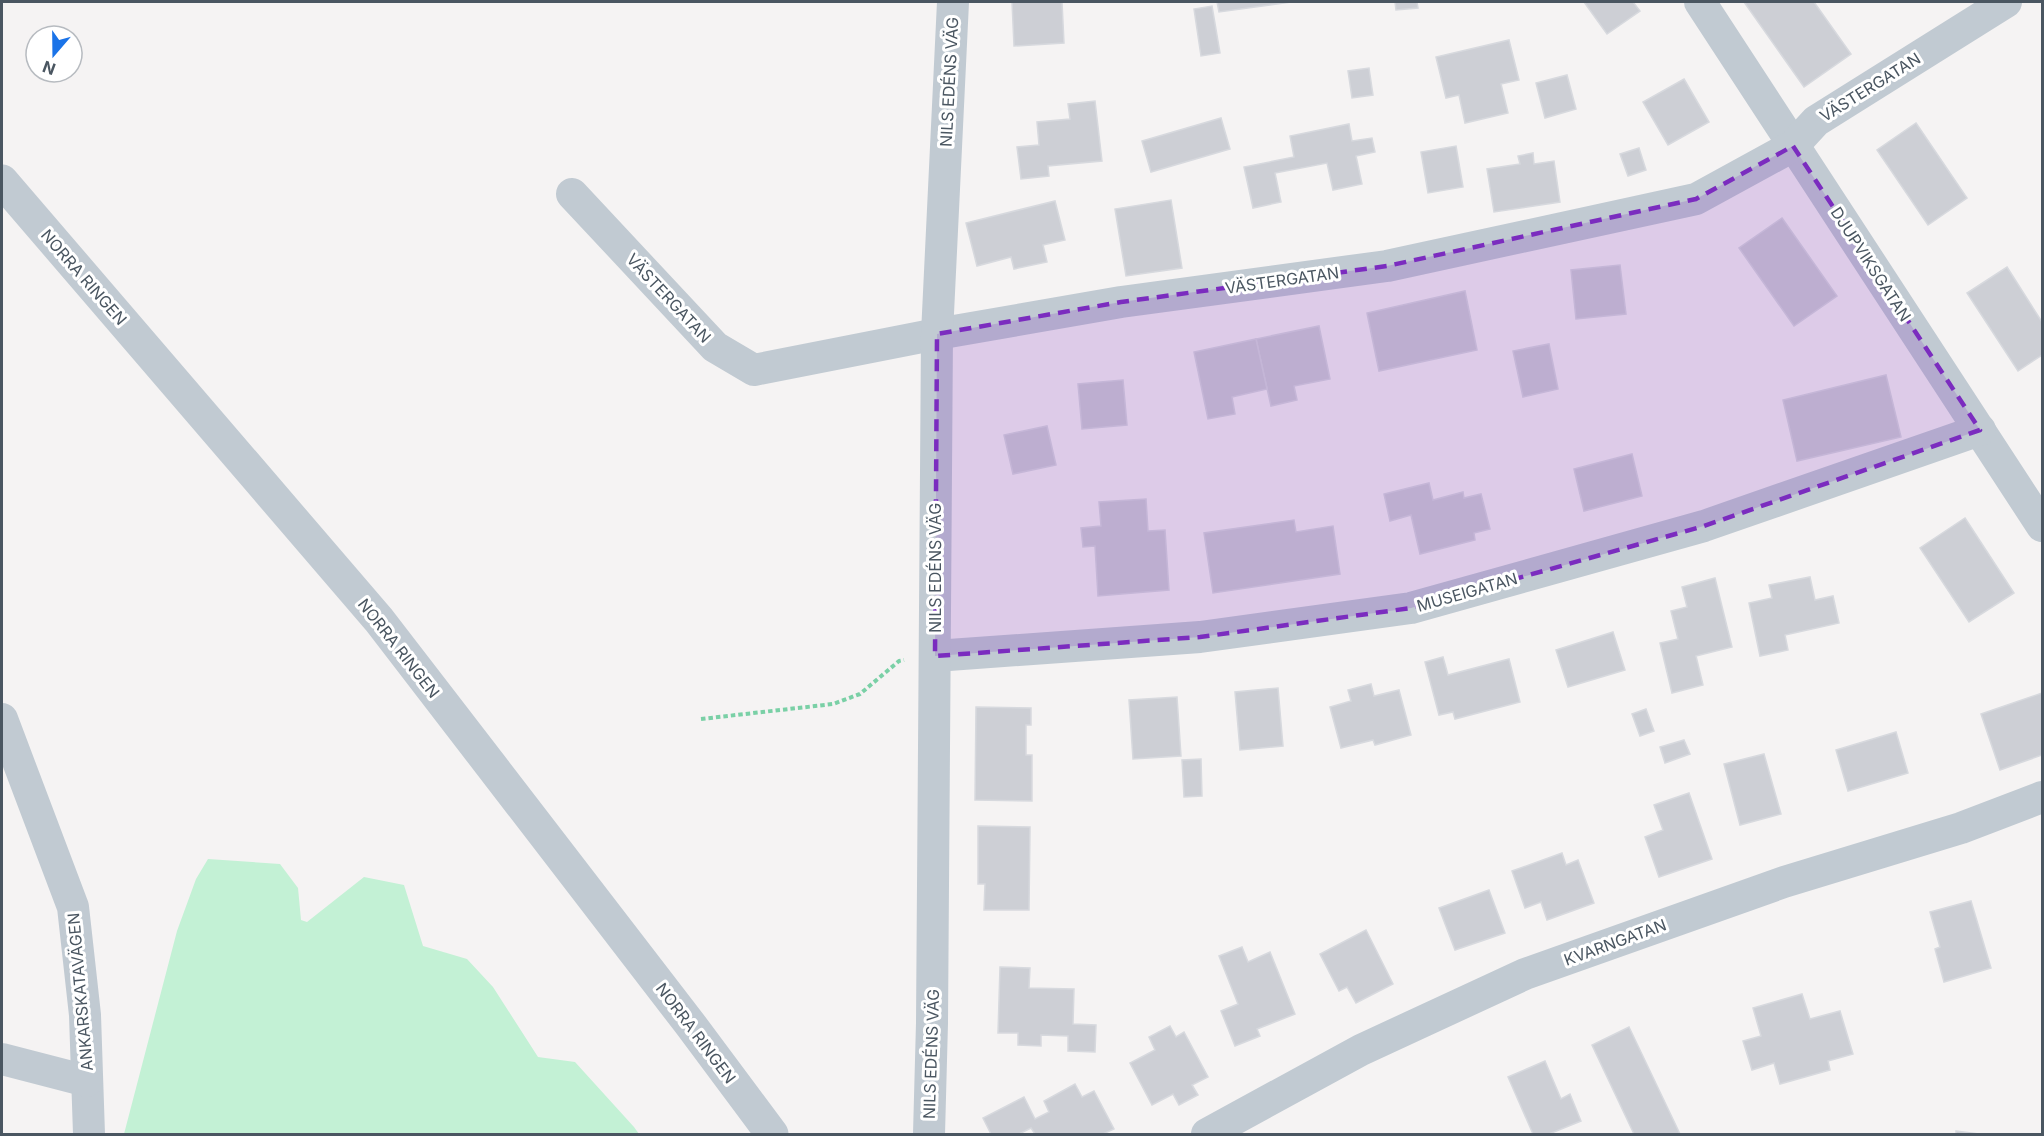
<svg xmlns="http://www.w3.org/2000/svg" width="2044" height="1136" viewBox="0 0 2044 1136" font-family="Inter,sans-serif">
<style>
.green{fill:#c3f1d5}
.building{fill:#cdcfd5;stroke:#d7d9de;stroke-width:1.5}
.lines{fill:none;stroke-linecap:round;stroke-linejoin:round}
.path{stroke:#7ad0a6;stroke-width:4;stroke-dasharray:4.5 3;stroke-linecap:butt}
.minor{stroke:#c1cad2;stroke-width:32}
.tertiary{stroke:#c1cad2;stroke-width:33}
.marked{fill:#7b2cbf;fill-opacity:0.2;stroke:#7b2cbf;stroke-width:4.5;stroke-dasharray:12 8;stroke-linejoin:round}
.labels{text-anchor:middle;stroke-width:6;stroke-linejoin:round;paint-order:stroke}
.street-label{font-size:16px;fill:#4a5661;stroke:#fff}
</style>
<rect width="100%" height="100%" fill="#f5f3f3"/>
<polygon class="green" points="208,859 280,864 298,888 301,920 307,922 364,877 404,885 423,946 467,959 493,987 538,1057 575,1062 634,1127 639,1134 124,1134 177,931 196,879"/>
<g class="building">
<polygon points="1012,2 1062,2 1064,43 1014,46"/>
<polygon points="1217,2 1291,2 1219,12"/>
<polygon points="1395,2 1417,2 1418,8 1396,10"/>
<polygon points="1584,2 1633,2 1640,11 1607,34"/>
<polygon points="1744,2 1814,2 1851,54 1804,87"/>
<polygon points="1212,6 1220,53 1201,56 1194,9"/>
<polygon points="1509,40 1519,80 1501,84 1508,113 1465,123 1459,95 1446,98 1436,57"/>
<polygon points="1369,68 1373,95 1352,98 1348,71"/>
<polygon points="1567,75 1576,109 1545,118 1536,83"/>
<polygon points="1684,79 1709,122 1668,145 1643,102"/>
<polygon points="1095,101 1102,161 1048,166 1049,176 1021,179 1017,147 1039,145 1037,122 1070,119 1068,104"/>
<polygon points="1221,118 1230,149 1151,172 1142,141"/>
<polygon points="1916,123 1967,198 1928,225 1877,150"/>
<polygon points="1349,124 1352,141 1372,138 1375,152 1356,156 1362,184 1333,190 1327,163 1275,173 1281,202 1253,208 1244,167 1294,157 1290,136"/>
<polygon points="1456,146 1463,187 1428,193 1421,152"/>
<polygon points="1639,148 1646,170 1628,176 1620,154"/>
<polygon points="1533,153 1534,164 1554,161 1560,202 1494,212 1487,169 1520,164 1518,156"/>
<polygon points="1171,200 1182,268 1126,276 1115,209"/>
<polygon points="1055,201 1065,240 1043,245 1047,262 1014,269 1011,257 977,266 966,223"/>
<polygon points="1782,218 1837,296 1794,326 1739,248"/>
<polygon points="1620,265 1626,314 1576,319 1571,270"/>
<polygon points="2007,267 2042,322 2042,355 2018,371 1967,293"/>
<polygon points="1465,291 1477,350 1379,371 1367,313"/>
<polygon points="1319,326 1330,379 1294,386 1297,400 1271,406 1256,339"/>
<polygon points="1256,339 1267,389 1232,397 1235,414 1208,419 1194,352"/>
<polygon points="1549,344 1558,389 1523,397 1513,351"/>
<polygon points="1886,375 1901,437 1797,461 1783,400"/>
<polygon points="1123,380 1127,425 1082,429 1078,384"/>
<polygon points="1047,426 1056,465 1013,474 1004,435"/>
<polygon points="1632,454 1642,496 1584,511 1574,469"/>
<polygon points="1429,483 1433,500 1463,492 1464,498 1481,494 1490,529 1474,533 1475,540 1420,554 1411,515 1390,521 1384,494"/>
<polygon points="1146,499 1148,531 1165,530 1169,590 1098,596 1095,546 1083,547 1081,528 1101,526 1099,502"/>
<polygon points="1965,518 2014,593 1969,622 1920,548"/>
<polygon points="1294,520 1296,532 1333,526 1340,574 1213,593 1204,533"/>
<polygon points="1810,577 1815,600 1833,596 1839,623 1785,635 1788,650 1760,656 1749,603 1772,598 1769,585"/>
<polygon points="1715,578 1732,647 1696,656 1703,685 1672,693 1660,643 1678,639 1671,611 1687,607 1682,587"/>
<polygon points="1613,632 1625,670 1568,687 1556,650"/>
<polygon points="1443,657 1448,675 1509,659 1520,702 1455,719 1453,712 1439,715 1425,662"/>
<polygon points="1371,684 1374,696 1399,690 1411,735 1375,745 1373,740 1341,748 1330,707 1351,701 1348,690"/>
<polygon points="1278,688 1283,746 1240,750 1235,692"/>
<polygon points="2042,693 2042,755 2000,770 1981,714"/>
<polygon points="1177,697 1181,756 1133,759 1129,700"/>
<polygon points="976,707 1031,708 1031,725 1026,725 1026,755 1032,755 1032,801 975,800"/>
<polygon points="1646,709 1654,731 1640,736 1632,714"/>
<polygon points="1896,732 1908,773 1848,791 1836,750"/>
<polygon points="1684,740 1690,754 1665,763 1660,747"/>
<polygon points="1764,754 1781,814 1740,825 1724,764"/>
<polygon points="1201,759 1202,796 1184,797 1182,760"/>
<polygon points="1689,793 1712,859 1659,877 1645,837 1663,830 1654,805"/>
<polygon points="978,826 1030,827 1029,910 984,910 985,884 978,884"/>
<polygon points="1562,853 1566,865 1578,860 1594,903 1547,920 1541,902 1525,908 1512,871"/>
<polygon points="1489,890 1505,933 1455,950 1439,908"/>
<polygon points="1971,901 1991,968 1944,982 1935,949 1940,947 1930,912"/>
<polygon points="1366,930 1393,984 1356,1003 1347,987 1339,991 1320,954"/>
<polygon points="1242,947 1248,962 1270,952 1295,1014 1257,1029 1260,1036 1235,1046 1221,1011 1238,1004 1219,956"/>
<polygon points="1000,967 1030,968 1029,988 1074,989 1073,1024 1096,1025 1095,1052 1068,1051 1068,1036 1041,1035 1041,1046 1018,1045 1018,1033 998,1033"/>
<polygon points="1802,994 1810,1019 1840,1011 1853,1054 1828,1061 1830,1070 1780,1084 1774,1063 1752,1070 1743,1041 1761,1036 1753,1008"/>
<polygon points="1170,1026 1176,1037 1184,1032 1208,1077 1192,1085 1198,1095 1179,1105 1173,1094 1152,1105 1130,1063 1155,1050 1149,1037"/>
<polygon points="1629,1027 1680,1134 1634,1134 1592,1045"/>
<polygon points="1545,1061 1561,1099 1570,1094 1581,1121 1549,1134 1533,1134 1508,1077"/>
<polygon points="1075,1084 1082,1097 1094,1091 1114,1129 1103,1134 1035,1134 1031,1128 1019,1134 991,1134 983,1118 1024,1097 1035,1119 1049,1112 1044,1101"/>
<polygon points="1956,1131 1979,1134 1956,1134"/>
</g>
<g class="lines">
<polyline class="path" points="701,719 833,704 860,694 899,661 904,660"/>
<g class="minor">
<polyline points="1700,2 2042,526"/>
<polyline points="572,194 715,347 754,370 937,334 1121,302 1387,266 1696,199 1793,146 1816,121 2006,2"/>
<polyline points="935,656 1200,637 1411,608 1704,526 1980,430"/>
<polyline points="2,719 73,907 85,1015 89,1134"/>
<polyline points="2,1059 87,1081"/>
<polyline points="929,1134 932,1023 937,334 953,2"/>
<polyline points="1207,1134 1361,1050 1525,974 1784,882 1961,828 2042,797"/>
</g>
<polyline class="tertiary" points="2,181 379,620 690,1024 772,1134"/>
</g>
<path class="marked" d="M1793 146 1980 430 1704 526 1411 608 1200 637 935 656 937 334 1121 302 1387 266 1696 199Z"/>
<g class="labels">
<g class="street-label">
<text transform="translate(949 82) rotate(-87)" y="6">NILS EDÉNS VÄG</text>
<text transform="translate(1870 87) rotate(-32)" y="6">VÄSTERGATAN</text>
<text transform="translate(1871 264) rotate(57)" y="6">DJUPVIKSGATAN</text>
<text transform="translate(84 277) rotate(49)" y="6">NORRA RINGEN</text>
<text transform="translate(1282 280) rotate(-8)" y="6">VÄSTERGATAN</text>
<text transform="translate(669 298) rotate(47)" y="6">VÄSTERGATAN</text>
<text transform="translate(935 568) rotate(-90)" y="6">NILS EDÉNS VÄG</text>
<text transform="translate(1467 592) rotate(-16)" y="6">MUSEIGATAN</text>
<text transform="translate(399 648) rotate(52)" y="6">NORRA RINGEN</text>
<text transform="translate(1615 942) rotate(-20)" y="6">KVARNGATAN</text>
<text transform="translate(80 992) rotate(-95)" y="6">ANKARSKATAVÄGEN</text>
<text transform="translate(696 1033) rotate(53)" y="6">NORRA RINGEN</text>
<text transform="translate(931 1054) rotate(-88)" y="6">NILS EDÉNS VÄG</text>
</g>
</g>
<rect width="2044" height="1136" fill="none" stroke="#4a5661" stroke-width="6"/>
<g transform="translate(54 54) rotate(200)"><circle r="28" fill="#ffffff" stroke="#b7bbc0" stroke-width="1.5"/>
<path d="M0-4.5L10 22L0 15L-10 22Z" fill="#1a73e8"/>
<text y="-9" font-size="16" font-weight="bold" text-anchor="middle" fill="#4a5661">N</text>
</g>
</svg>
